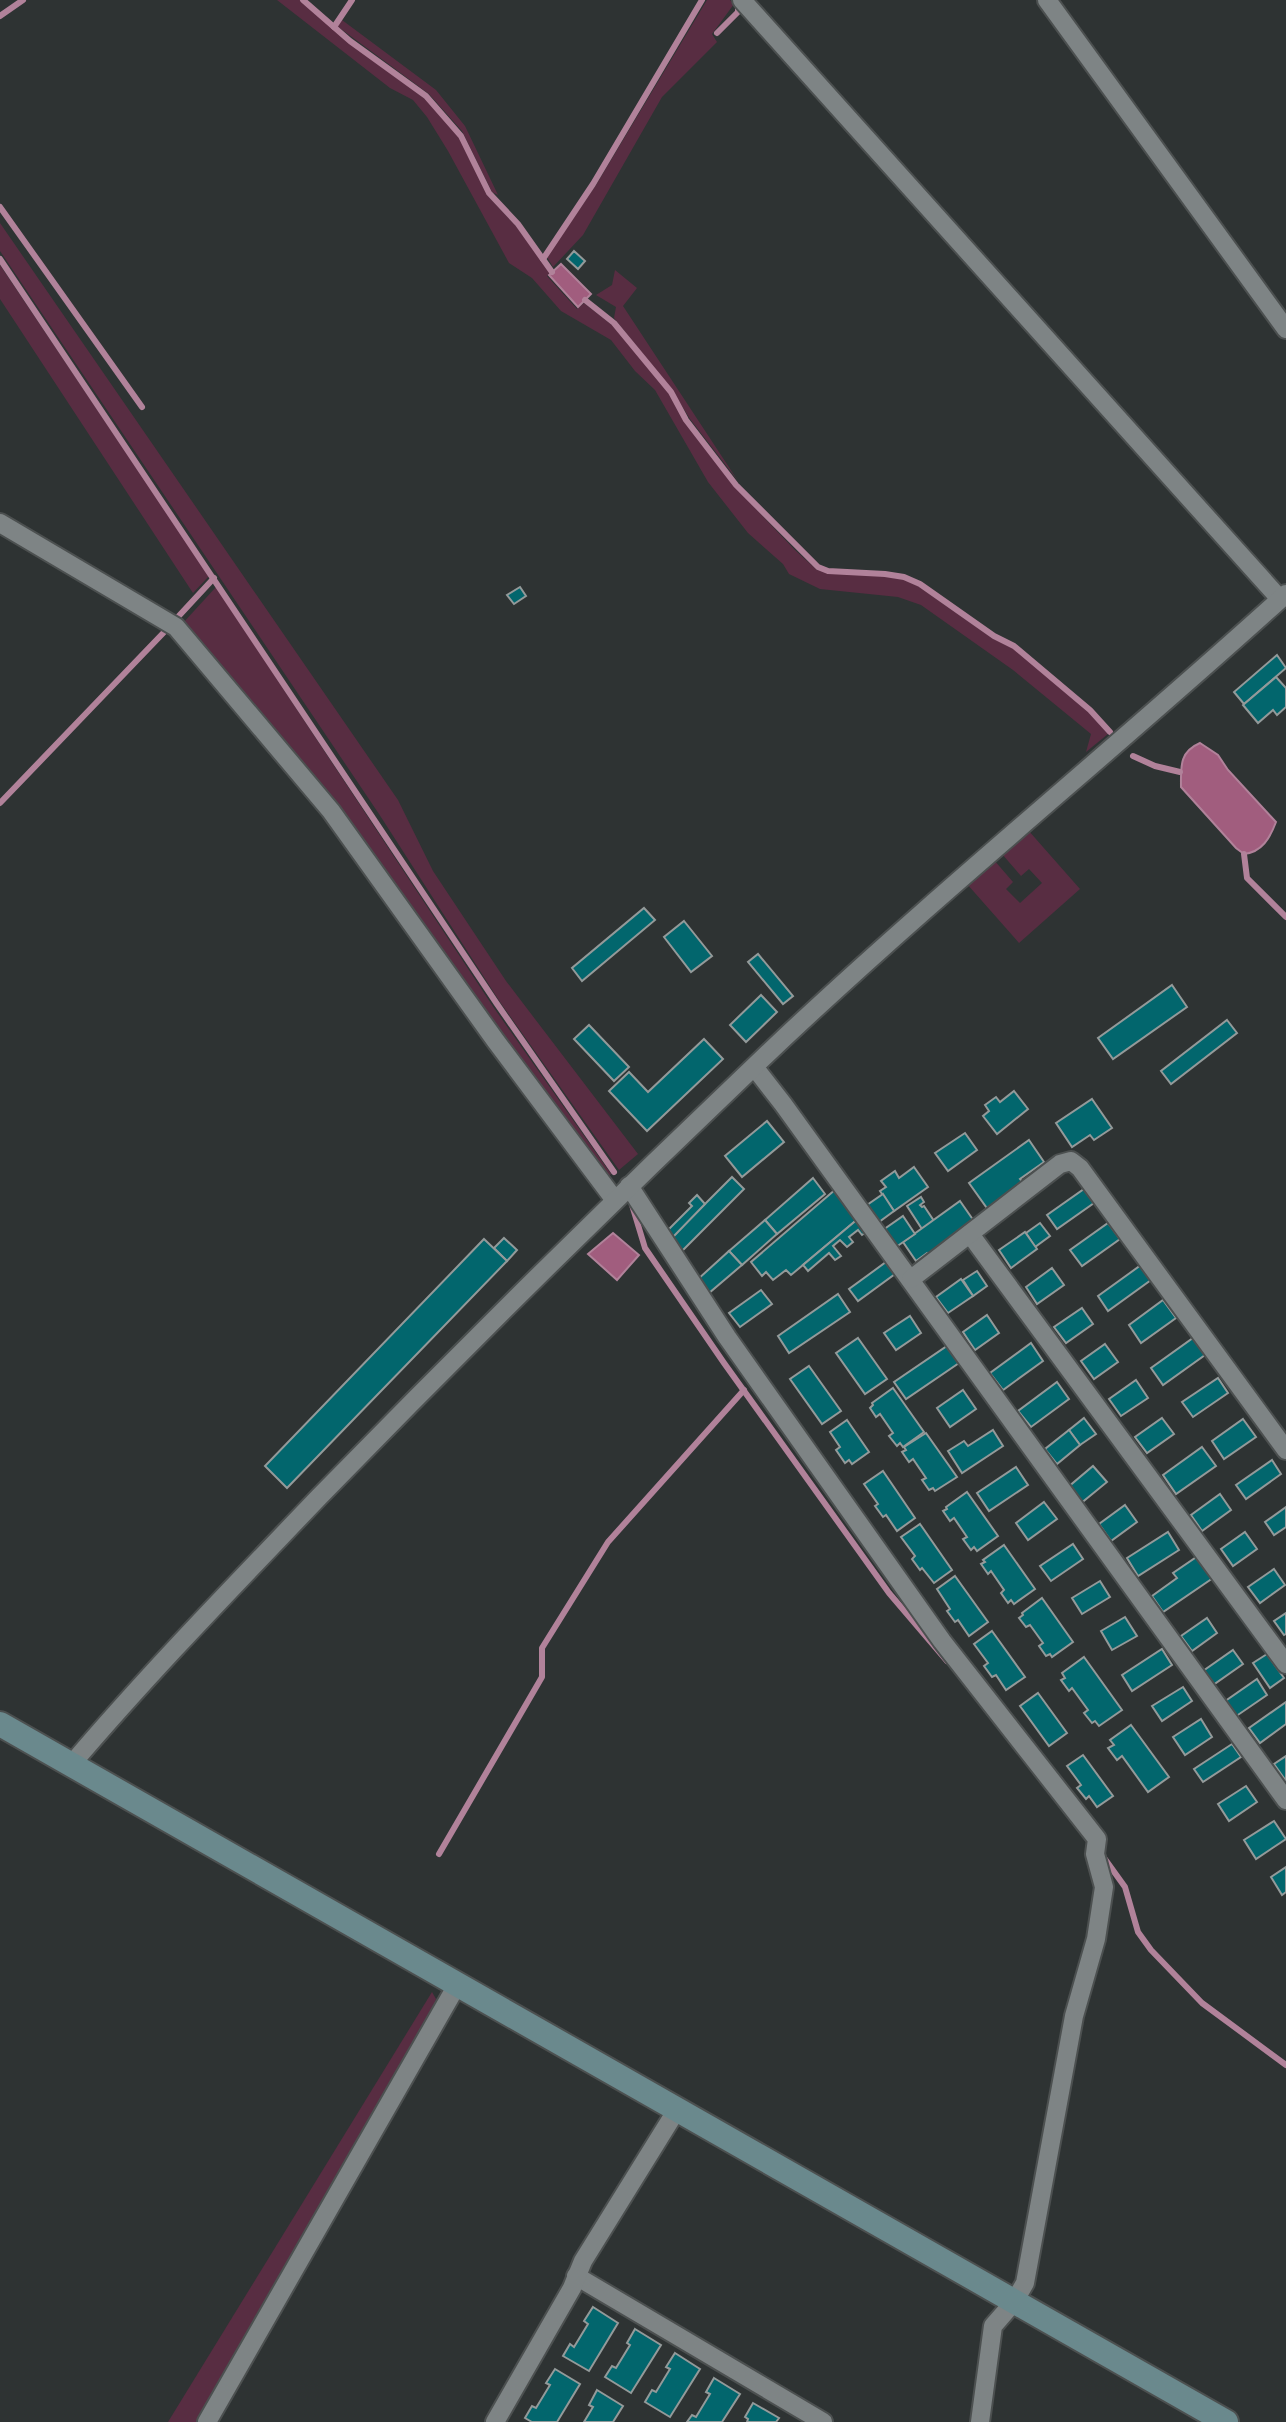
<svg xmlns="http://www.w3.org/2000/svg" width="1286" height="2422" viewBox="0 0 1286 2422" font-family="Georgia,serif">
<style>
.green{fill:#582d42}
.water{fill:#a15d7e;stroke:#b1829a;stroke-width:2}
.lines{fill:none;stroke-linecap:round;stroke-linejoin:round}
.stream{stroke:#b1829a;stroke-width:6}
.building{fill:#02666d;stroke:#939a9a;stroke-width:2}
.street-casing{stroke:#4c5050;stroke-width:22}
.secondary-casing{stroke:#4c5050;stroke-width:28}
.street{stroke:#7e8485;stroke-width:18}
.secondary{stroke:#6a898d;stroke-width:24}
</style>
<rect width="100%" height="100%" fill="#2e3333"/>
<g class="green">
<polygon points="277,0 300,0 348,42 424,98 459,137 487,195 516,226 550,272 547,276 577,309 584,303 612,325 632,348 669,393 685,422 734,486 795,550 817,570 884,576 905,580 918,586 992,638 1013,648 1088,712 1108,734 1086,752 1091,734 1013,670 921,605 898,597 820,589 789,574 783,564 748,533 708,482 655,390 635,371 611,340 561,311 532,278 509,263 448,151 427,117 413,100 390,88"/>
<polygon points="707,0 730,0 734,4 712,34 717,42 662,97 583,235 553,267 547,257 596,185"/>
<polygon points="342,20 436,90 465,126 498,195 492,192 462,131 429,94 337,26"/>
<polygon points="0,223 398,800 433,871 506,981 638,1154 619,1170 500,1002 379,814 0,251"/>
<polygon points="0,265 209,576 193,593 0,299"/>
<polygon points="615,270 637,288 623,306 738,481 690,419 672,390 614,318 616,307 596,295 612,285"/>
<polygon points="216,587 494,1008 611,1174 607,1178 183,623"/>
<polygon points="1028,830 1080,889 1019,943 967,884 994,860 1013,882 1006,889 1020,903 1042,883 1029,869 1021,876 1002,854"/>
<polygon points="432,1992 436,1999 433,2010 199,2422 168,2422"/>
</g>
<g class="water">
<polygon points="561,264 591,294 578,307 549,275"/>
<path d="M1200 743 1218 755 1228 770 1276 822C1270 838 1262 852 1244 854L1236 848 1181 787C1181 767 1179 752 1200 743Z"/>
<polygon points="613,1233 639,1255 617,1280 588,1254"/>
</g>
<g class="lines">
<g class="stream">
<polyline points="303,0 350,41 426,96 461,136 489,193 518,224 552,272"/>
<polyline points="0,16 23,0"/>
<polyline points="334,27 352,0"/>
<polyline points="717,33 738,12 738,4"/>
<polyline points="0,207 142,407"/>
<polyline points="0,259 497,1004 614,1172"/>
<polyline points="543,259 593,184 702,0"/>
<polyline points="585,300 614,323 671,392 686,420 736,485 818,567 828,571 885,574 904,577 920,584 994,636 1014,646 1090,710 1110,732"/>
<polyline points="176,619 214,578"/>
<polyline points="1133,756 1155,766 1180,772"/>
<polyline points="0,803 169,627"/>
<polyline points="1244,854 1247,878 1286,917"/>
<polyline points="632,1205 645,1248 724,1363 889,1593 947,1661"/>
<polyline points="439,1854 542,1677 542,1648 608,1542 744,1390"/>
<polyline points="1102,1855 1125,1887 1138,1932 1151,1950 1202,2003 1286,2065"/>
</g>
</g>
<g class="building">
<polygon points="574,251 585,261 578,269 567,259"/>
<polygon points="520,587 526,596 514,604 507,595"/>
<polygon points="1277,655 1286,668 1244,704 1234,692"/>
<polygon points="1276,677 1286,688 1286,707 1277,715 1273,710 1258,723 1243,705"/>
<polygon points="644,908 655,920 582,981 572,968"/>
<polygon points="684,921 712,956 691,972 664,937"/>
<polygon points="758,954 793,996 783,1004 748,962"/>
<polygon points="1172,985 1187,1007 1113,1059 1098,1038"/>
<polygon points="761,995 777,1012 746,1042 730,1025"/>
<polygon points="1227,1020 1237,1033 1171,1084 1161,1071"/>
<polygon points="589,1025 629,1067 614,1081 574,1039"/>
<polygon points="704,1039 723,1059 647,1131 609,1091 629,1072 648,1092"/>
<polygon points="1014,1091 1028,1109 997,1134 983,1116 989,1111 985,1105 996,1097 1000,1102"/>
<polygon points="1092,1099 1112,1128 1094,1140 1090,1135 1072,1147 1056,1123"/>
<polygon points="767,1121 784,1142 742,1177 725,1156"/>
<polygon points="965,1133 977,1150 948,1171 935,1153"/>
<polygon points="1029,1140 1044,1162 1020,1179 1025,1185 989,1211 969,1183"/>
<polygon points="914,1167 928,1187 894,1211 880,1191 886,1187 881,1181 895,1171 899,1178"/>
<polygon points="732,1177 744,1189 680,1253 668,1241"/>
<polygon points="813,1178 825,1194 777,1234 765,1220"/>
<polygon points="836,1189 859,1218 791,1275 786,1270 773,1280 766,1272 762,1276 751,1262"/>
<polygon points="1084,1189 1094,1203 1057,1229 1047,1215"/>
<polygon points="883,1194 894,1211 879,1222 867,1205"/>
<polygon points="697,1195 705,1204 673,1237 667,1231 692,1206 689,1203"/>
<polygon points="921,1197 924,1202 920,1205 922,1207 924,1206 934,1221 922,1229 907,1206"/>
<polygon points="960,1201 976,1224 930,1256 927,1253 916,1261 903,1242"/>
<polygon points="903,1216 915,1234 896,1247 883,1230"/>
<polygon points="859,1218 869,1230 862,1235 858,1230 849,1237 853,1242 847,1247 840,1240 833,1246 841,1256 835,1260 829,1253 808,1271 803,1265"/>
<polygon points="765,1220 777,1234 742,1265 729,1251"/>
<polygon points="1040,1223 1050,1236 1035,1247 1026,1233"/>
<polygon points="1108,1223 1120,1239 1082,1266 1070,1250"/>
<polygon points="1025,1232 1037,1249 1011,1268 999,1250"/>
<polygon points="504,1238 517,1250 507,1261 494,1248"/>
<polygon points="484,1239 507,1261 287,1488 265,1466"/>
<polygon points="729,1251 742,1265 709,1293 697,1280"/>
<polygon points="886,1262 895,1274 858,1301 849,1289"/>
<polygon points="1141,1265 1151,1280 1108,1311 1098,1296"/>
<polygon points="1052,1268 1064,1285 1037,1304 1026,1287"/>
<polygon points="977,1271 987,1286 973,1296 963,1280"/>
<polygon points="961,1279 973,1296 948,1313 936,1297"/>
<polygon points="761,1290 772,1304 740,1327 729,1313"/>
<polygon points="838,1294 850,1312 789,1353 778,1336"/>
<polygon points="1163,1300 1176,1318 1141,1343 1129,1325"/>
<polygon points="1082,1308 1093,1324 1066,1343 1054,1327"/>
<polygon points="987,1315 999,1333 975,1350 963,1332"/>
<polygon points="910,1316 921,1333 896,1350 884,1333"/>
<polygon points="858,1338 887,1379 865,1394 836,1353"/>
<polygon points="1193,1338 1205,1355 1163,1385 1151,1368"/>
<polygon points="1031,1343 1043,1361 1003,1390 990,1373"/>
<polygon points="1105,1344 1118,1362 1094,1379 1081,1361"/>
<polygon points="947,1346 959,1363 906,1399 894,1382"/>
<polygon points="809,1366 841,1411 822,1424 790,1379"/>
<polygon points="1218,1378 1228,1393 1193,1417 1182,1402"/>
<polygon points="1136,1380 1148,1398 1121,1416 1109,1399"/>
<polygon points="1057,1382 1069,1399 1031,1427 1018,1411"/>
<polygon points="893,1388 924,1432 903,1447 900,1443 897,1446 889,1436 893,1433 880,1414 876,1417 870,1408 873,1405 872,1403"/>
<polygon points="963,1390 976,1409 950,1427 937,1408"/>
<polygon points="1084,1418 1096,1434 1080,1445 1069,1430"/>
<polygon points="1162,1418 1174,1434 1147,1453 1135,1437"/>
<polygon points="1243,1419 1256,1437 1224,1459 1212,1441"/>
<polygon points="847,1420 869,1452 852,1464 849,1460 845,1463 836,1450 840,1447 830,1432"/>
<polygon points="993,1430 1003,1446 962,1473 948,1451 964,1441 968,1446"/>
<polygon points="1069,1430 1080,1445 1057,1464 1045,1449"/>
<polygon points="926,1433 957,1477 935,1491 933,1488 929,1490 922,1480 926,1478 913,1459 909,1462 902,1452 906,1450 904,1447"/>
<polygon points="1202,1447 1216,1466 1176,1494 1163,1475"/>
<polygon points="1272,1460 1281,1474 1246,1499 1236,1485"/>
<polygon points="1093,1466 1107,1482 1080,1504 1067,1488"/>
<polygon points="1016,1467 1028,1485 989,1511 977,1493"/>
<polygon points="883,1471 915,1518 897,1531 886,1515 883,1517 875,1506 878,1504 864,1484"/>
<polygon points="967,1492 998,1536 977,1551 974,1547 971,1550 963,1539 967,1537 954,1518 950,1521 943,1511 947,1509 946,1507"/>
<polygon points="1220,1494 1231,1510 1202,1531 1191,1515"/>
<polygon points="1044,1502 1057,1519 1028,1540 1016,1523"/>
<polygon points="1125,1505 1137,1522 1111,1541 1099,1524"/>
<polygon points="1286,1507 1286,1527 1274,1535 1265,1522"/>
<polygon points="920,1524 952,1570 934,1583 922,1568 920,1570 912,1559 915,1556 901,1537"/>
<polygon points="1168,1532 1179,1550 1138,1576 1127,1558"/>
<polygon points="1245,1532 1257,1549 1233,1566 1221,1549"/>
<polygon points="1073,1544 1083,1559 1051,1581 1040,1566"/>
<polygon points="1004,1545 1035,1589 1014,1604 1011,1600 1008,1603 1001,1593 1004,1590 991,1571 988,1574 981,1564 985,1562 983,1560"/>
<polygon points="1198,1556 1213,1578 1163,1612 1152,1596 1177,1578 1173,1573"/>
<polygon points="1274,1569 1285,1585 1260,1603 1248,1587"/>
<polygon points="955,1576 988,1622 969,1636 958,1620 955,1622 947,1611 950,1609 937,1589"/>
<polygon points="1100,1581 1110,1597 1082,1614 1072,1598"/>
<polygon points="1042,1598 1073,1642 1052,1657 1050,1654 1046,1656 1039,1646 1043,1643 1030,1625 1026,1627 1019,1618 1023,1615 1022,1613"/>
<polygon points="1286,1613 1286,1634 1284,1635 1274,1621"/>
<polygon points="1125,1617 1137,1636 1112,1650 1101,1631"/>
<polygon points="1207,1618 1217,1633 1192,1651 1181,1636"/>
<polygon points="992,1631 1025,1677 1006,1690 996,1675 992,1677 984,1666 988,1663 974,1644"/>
<polygon points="1162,1649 1172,1665 1132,1691 1122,1675"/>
<polygon points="1233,1650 1243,1664 1213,1685 1203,1671"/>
<polygon points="1267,1654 1284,1678 1270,1688 1253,1663"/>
<polygon points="1084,1657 1122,1710 1099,1726 1095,1721 1092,1723 1084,1713 1088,1710 1072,1688 1069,1691 1061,1680 1065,1678 1062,1673"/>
<polygon points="1257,1679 1267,1695 1232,1719 1221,1704"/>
<polygon points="1183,1687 1192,1701 1162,1721 1152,1706"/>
<polygon points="1038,1693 1067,1733 1049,1746 1020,1706"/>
<polygon points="1286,1702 1286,1724 1260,1743 1249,1728"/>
<polygon points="1201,1719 1212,1737 1185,1755 1173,1737"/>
<polygon points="1131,1725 1169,1777 1148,1792 1122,1756 1117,1760 1108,1748 1114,1745 1110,1740"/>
<polygon points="1232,1744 1241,1757 1203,1782 1194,1769"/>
<polygon points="1083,1755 1113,1796 1097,1807 1089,1796 1086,1799 1077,1788 1081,1785 1067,1766"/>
<polygon points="1286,1756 1286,1781 1274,1764"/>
<polygon points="1246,1786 1257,1802 1229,1821 1218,1804"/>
<polygon points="1274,1821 1286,1839 1256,1859 1244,1840"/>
<polygon points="1286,1867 1286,1892 1282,1895 1271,1877"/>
<polygon points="593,2307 618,2323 589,2371 563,2356 570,2344 574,2347 588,2324 584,2321"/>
<polygon points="635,2329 661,2345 631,2393 605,2377 612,2366 616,2368 630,2345 627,2343"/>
<polygon points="675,2353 700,2369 670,2417 645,2402 652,2390 656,2392 670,2369 666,2367"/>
<polygon points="555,2369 580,2384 557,2422 532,2422 525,2418 532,2406 536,2408 550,2385 546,2383"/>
<polygon points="714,2378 740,2394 722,2422 687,2422 692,2415 696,2417 710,2394 706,2392"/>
<polygon points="597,2390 623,2406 613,2422 584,2422 593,2407 589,2405"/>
<polygon points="753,2403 779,2418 776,2422 747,2422 748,2419 745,2417"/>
</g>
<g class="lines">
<g class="street-casing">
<g id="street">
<polyline points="742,0 1280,599"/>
<polyline points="1047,0 1286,329"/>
<polyline points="0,523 176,627 331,811 495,1040 614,1199"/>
<polyline points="755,1068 783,1104 1286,1800"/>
<polyline points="629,1186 727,1337 942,1641 1097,1839 1095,1854 1104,1887 1096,1939 1074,2016 1025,2283 1014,2302 993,2326 980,2422"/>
<polyline points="970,1234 1286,1664"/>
<polyline points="911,1279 1060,1164 1071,1161 1080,1168 1286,1450"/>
<path d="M71 1765C150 1672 235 1585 319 1497 471 1341 626 1188 784 1038 947 885 1121 744 1286 594"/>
<polyline points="576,2276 823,2422"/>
<polyline points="207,2422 457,1985"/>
<polyline points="495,2422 572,2288 583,2261 676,2111"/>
</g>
</g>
<g class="secondary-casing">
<polyline id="secondary" points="0,1724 1226,2422"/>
</g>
<use href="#street" class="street"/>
<use href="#secondary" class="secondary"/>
</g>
</svg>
